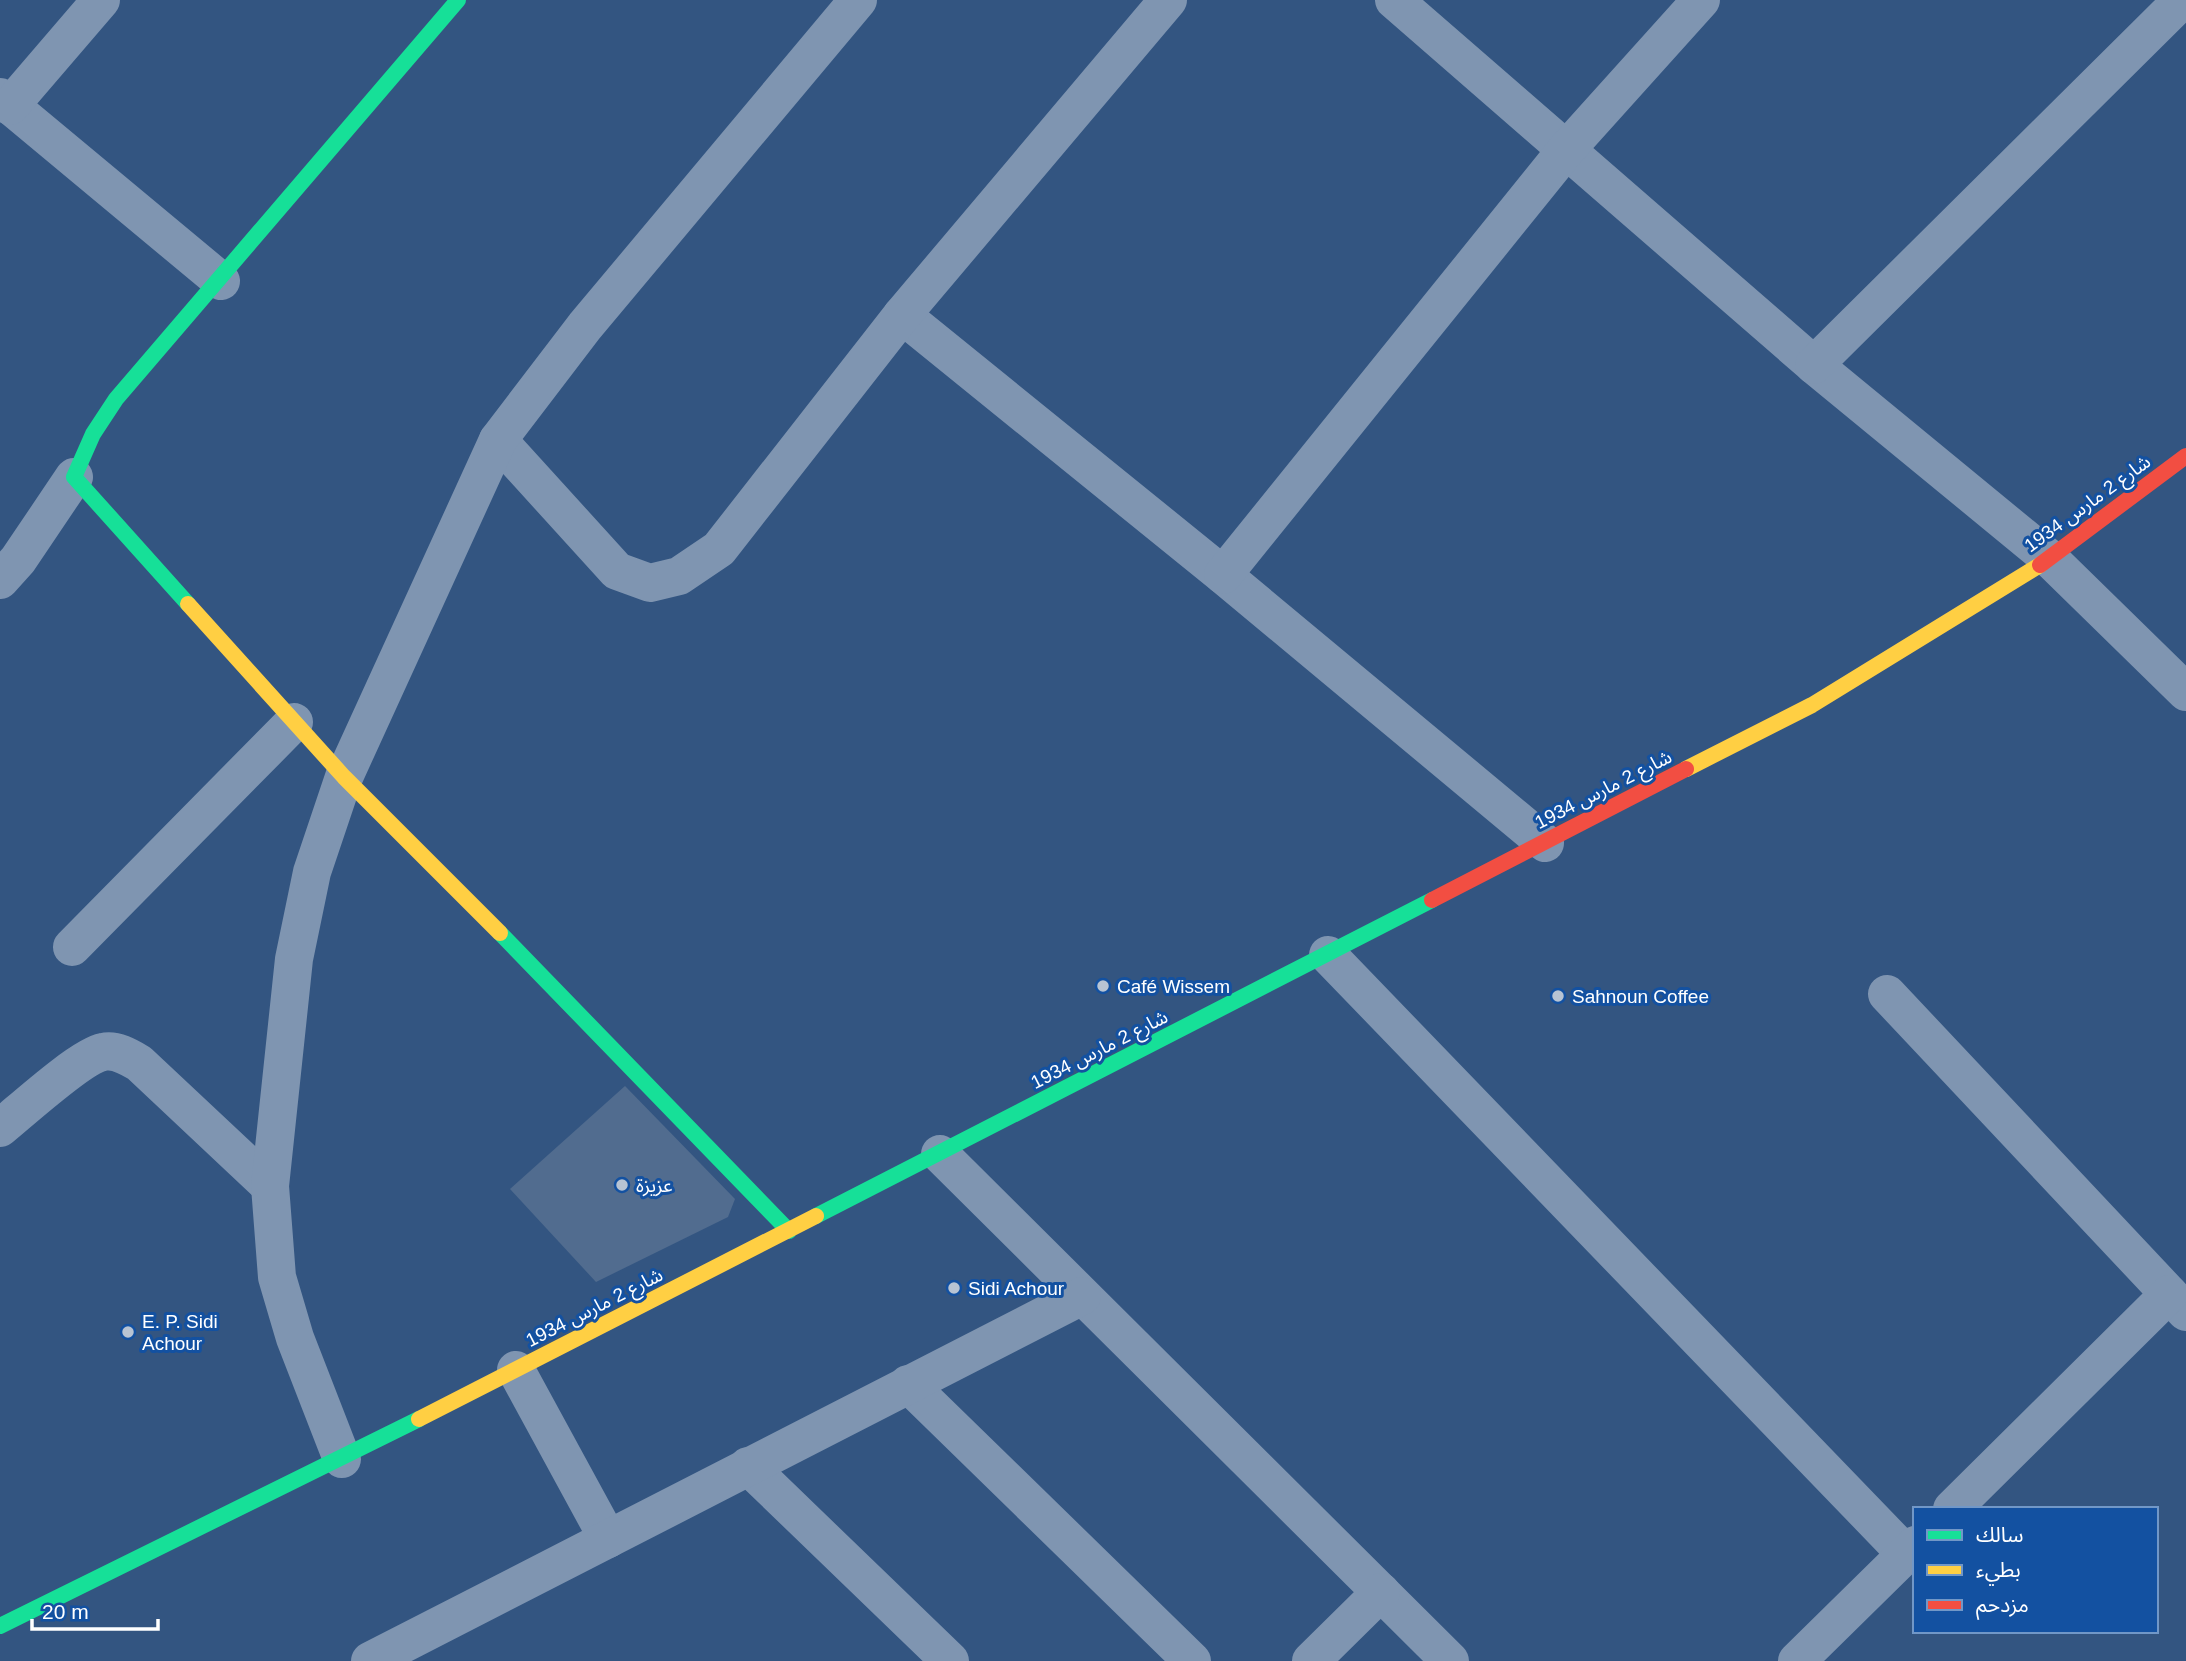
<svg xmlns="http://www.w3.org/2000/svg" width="2186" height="1661" viewBox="0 0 2186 1661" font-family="Helvetica,'Noto Sans Arabic',sans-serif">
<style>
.building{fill:#516c8f}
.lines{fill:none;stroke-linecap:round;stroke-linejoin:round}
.street{stroke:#7f95b1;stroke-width:38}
.fast{stroke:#16e098;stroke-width:16}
.slow{stroke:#ffcf43;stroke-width:16}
.jam{stroke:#f24e42;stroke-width:16}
.poi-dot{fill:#b8c4d3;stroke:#1351a1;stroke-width:2.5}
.labels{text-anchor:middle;stroke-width:6;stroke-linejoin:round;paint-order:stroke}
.street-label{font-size:19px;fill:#fff;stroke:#1351a1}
.poi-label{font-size:19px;fill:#fff;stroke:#1351a1;text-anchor:start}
</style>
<rect width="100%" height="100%" fill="#335581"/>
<polygon class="building" points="625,1086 735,1199 728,1217 596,1282 510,1189"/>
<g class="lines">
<g class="street">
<polyline points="1394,0 1814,365 2050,559 2186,692"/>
<polyline points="0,97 221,281"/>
<polyline points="10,106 101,0"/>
<polyline points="902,315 1223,575 1545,843"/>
<polyline points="1814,365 2182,0"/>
<polyline points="498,440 617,571 650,583 679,576 719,549 902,315 1168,0"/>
<polyline points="1223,575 1566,150 1701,0"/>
<polyline points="0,580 18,560 74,477"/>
<polyline points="72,947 294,722"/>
<polyline points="1328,955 1906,1554"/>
<polyline points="1887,994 2186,1312"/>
<path d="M0 1128C21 1111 81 1056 103 1052 116 1049 129 1057 139 1063L270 1186"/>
<polyline points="940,1154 1450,1661"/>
<polyline points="516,1370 608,1539"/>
<polyline points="908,1384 1192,1661"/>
<polyline points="342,1459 295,1338 277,1277 270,1186 294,959 312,872 344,777 498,440 585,326 858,0"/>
<polyline points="748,1466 950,1661"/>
<polyline points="1952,1509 2169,1294"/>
<polyline points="370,1661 1082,1296"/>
<polyline points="1311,1661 1381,1592"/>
<polyline points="1797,1661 1915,1545"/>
</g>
<g class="fast">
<polyline points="188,604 74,477 93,434 116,399 458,0"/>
<polyline points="500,933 789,1231"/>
<polyline points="816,1216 1432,900"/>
<polyline points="0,1626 419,1419"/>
</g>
<g class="slow">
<polyline points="188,604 344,777 500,933"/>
<polyline points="1686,769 1812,705 2040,565"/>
<polyline points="419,1419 816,1216"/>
</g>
<g class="jam">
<polyline points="2040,565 2186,456"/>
<polyline points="1432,900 1686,769"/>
</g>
</g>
<g class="poi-dot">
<circle cx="1103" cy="986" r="7"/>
<circle cx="1558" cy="996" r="7"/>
<circle cx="622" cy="1185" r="7"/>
<circle cx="954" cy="1288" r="7"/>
<circle cx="128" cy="1332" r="7"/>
</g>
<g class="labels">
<g class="street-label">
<text transform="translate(2087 503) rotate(-36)" y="7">شارع 2 مارس 1934</text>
<text transform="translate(1603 789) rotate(-27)" y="7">شارع 2 مارس 1934</text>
<text transform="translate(1099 1049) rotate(-27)" y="7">شارع 2 مارس 1934</text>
<text transform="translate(594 1307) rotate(-27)" y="7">شارع 2 مارس 1934</text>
</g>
<g class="poi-label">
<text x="1117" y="993">Café Wissem</text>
<text x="1572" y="1003">Sahnoun Coffee</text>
<text x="636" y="1192">عزيزة</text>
<text x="968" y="1295">Sidi Achour</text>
<text x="142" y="1328">E. P. Sidi<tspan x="142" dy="22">Achour</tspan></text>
</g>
</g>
<rect x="1913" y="1507" width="245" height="126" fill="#1351a1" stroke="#7197c7" stroke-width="2"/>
<rect x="1927" y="1530" width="35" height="10" fill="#16e098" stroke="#7197c7" stroke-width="2"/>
<text x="1976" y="1542" font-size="21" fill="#ffffff">سالك</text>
<rect x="1927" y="1565" width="35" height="10" fill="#ffcf43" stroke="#7197c7" stroke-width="2"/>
<text x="1976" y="1577" font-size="21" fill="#ffffff">بطيء</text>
<rect x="1927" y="1600" width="35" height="10" fill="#f24e42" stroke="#7197c7" stroke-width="2"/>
<text x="1976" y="1612" font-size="21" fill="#ffffff">مزدحم</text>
<path d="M32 1619v10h126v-10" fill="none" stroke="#ffffff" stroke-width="3.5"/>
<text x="42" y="1619" font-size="21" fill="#ffffff" stroke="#1351a1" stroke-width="5" paint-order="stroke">20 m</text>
</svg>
